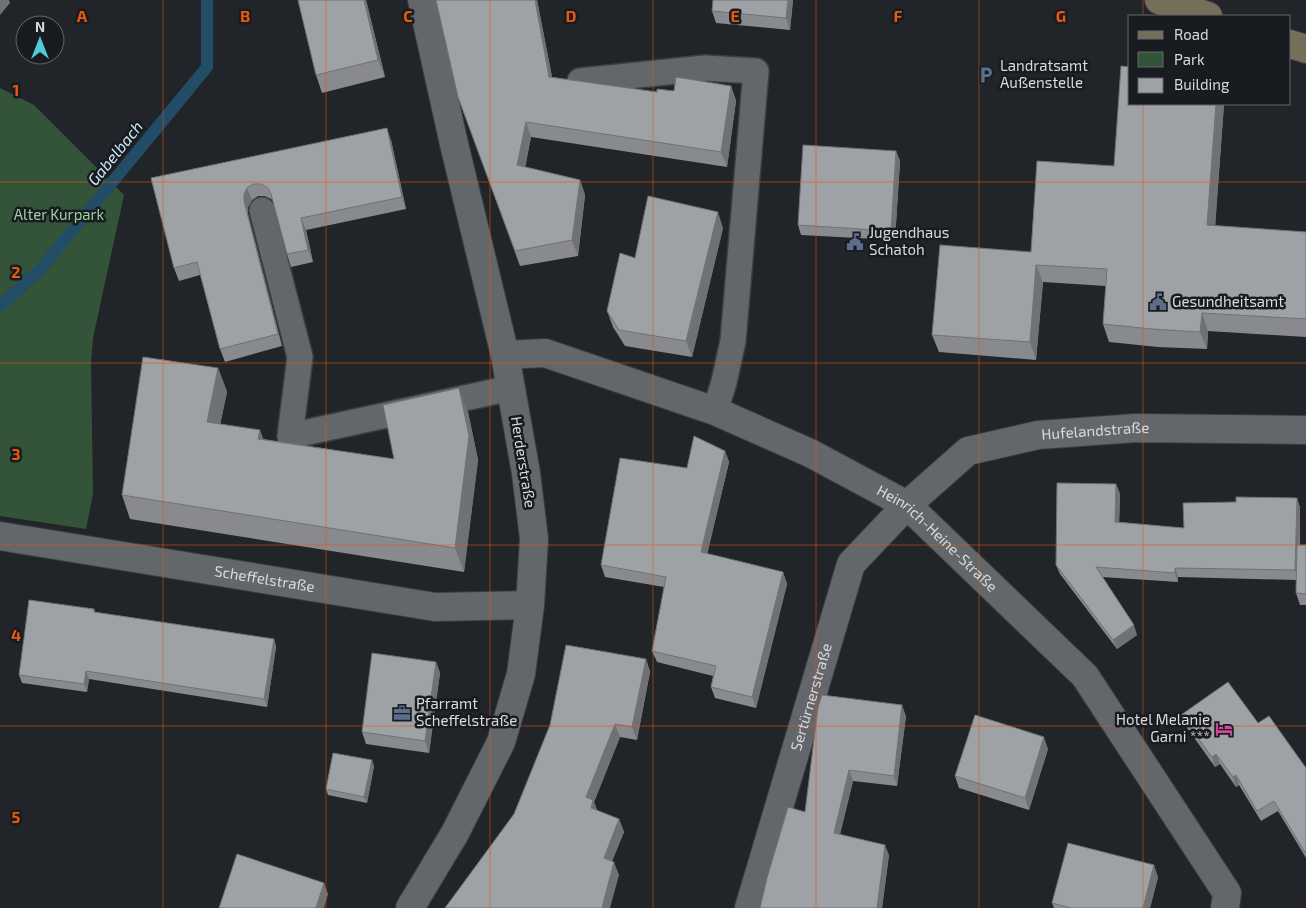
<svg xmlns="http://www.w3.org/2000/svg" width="1306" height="908" viewBox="0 0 1306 908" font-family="'Exo 2',sans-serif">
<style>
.green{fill:#34543a}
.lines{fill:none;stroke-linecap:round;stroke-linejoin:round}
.stream{stroke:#224d67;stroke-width:12}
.lane-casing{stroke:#3c3e42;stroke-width:28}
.street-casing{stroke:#3c3e42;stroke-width:30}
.secondary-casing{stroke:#3c3e42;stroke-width:30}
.lane{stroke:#63666b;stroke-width:25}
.street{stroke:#63666b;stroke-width:28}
.secondary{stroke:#756f5a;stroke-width:28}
.wall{fill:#888a8f}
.shaded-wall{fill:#6f7174}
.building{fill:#9ea1a6;stroke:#6f7174}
.grid{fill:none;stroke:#e8590c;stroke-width:1;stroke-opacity:0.55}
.labels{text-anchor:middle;stroke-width:5;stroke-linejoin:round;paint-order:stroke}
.poi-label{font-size:15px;fill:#d8dadd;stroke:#181b1f;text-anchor:start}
.park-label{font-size:15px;fill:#97d4a1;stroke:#181b1f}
.street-label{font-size:15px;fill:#d8dadd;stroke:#181b1f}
.water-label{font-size:16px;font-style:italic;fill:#cee9fb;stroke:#181b1f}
.grid-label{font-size:16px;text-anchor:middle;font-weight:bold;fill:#e8590c;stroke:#181b1f;stroke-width:5;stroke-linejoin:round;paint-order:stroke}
</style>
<rect width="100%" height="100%" fill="#212428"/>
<polygon class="green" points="0,88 34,105 124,195 93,338 91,362 93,494 86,529 0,516"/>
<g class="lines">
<polyline class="stream" points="0,306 40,270 207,67 207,0"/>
<g class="lane-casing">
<g id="lane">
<polyline points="580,81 705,68 756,71 733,341 724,382 715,411"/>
<polyline points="262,210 300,357 290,436 511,388"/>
</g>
</g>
<g class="street-casing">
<g id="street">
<path id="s1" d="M505 355 545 353 715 411 810 453 907 505 1085 676 1227 893 1225 908"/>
<path id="s2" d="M0 536 435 607 530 605"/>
<polyline points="410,908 455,833 501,742 521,674 530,605 534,539 526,473 505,355 454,144 422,0"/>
<path id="s3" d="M749 908 851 564 907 505 968 451 1038 435 1136 428 1306 430"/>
</g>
</g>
<g class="secondary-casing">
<g id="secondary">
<polyline points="1159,0 1208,16"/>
<polyline points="1290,44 1306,49"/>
</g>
</g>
<use href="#lane" class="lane"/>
<use href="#street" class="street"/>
<use href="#secondary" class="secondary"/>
</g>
<g class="wall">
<polygon points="298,0 366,0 385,77 322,93 316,75"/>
<polygon points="436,0 537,0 552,77 657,92 731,86 736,101 727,167 531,137 525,167 580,180 585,195 578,256 520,266 458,97"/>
<polygon points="793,0 790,30 716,23 712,11"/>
<polygon points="1130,104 1224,104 1215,226 1306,232 1306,337 1208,331 1207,349 1158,347 1109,342 1103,324 1106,286 1043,282 1036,360 939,352 932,335 1031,252 1114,166"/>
<polygon points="391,140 406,209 306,230 313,262 291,267 287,254 273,200 265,196 258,196 252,200 248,207 248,214 282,346 225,362 220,349 200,275 179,281 174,268 151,178"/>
<polygon points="896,151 900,161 895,240 801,235 798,225"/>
<polygon points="723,228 692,357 625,346 613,327 607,311 635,258"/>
<polygon points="218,368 227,392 220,424 263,439 394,459 468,412 478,460 464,572 130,519 122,495"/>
<polygon points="725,451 729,462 707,554 783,572 787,584 756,708 715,698 711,687 713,676 657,662 652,651 664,587 605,577 601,565 687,468"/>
<polygon points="1116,484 1120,494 1119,522 1184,528 1236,502 1297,498 1300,508 1300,545 1306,545 1306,605 1300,605 1296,593 1296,580 1178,577 1178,582 1102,577 1137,635 1117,649 1060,574 1056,565"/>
<polygon points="94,609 95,612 274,639 276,647 267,707 89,679 87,692 22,683 19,675"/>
<polygon points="646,659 650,672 637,740 620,737 594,802 597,810 619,819 624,832 612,861 619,875 445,908"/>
<polygon points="436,662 440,673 429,753 366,744 362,732"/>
<polygon points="1181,715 1258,723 1306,768 1306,858 1278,811 1261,821 1239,785 1236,787 1220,764 1215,767 1185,725"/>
<polygon points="906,716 897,786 853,781 840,834 889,855 882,908 805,812"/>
<polygon points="1048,749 1029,810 959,788 955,776"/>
<polygon points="374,766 367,803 328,795 326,789"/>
<polygon points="1158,877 1150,908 1054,908 1052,903"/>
</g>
<g class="shaded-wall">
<polygon points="0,0 9,0 10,3 0,15"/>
<polygon points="364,0 366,0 385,77 378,60"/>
<polygon points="535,0 537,0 555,92 549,77"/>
<polygon points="788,0 793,0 790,30 786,18"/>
<polygon points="731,86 736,101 727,167 721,152"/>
<polygon points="1216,104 1224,104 1214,243 1207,225"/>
<polygon points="526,122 531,137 523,180 517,165"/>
<polygon points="387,128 391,140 406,209 402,197"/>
<polygon points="896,151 900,161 895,240 891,231"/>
<polygon points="580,180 585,195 578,256 572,240"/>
<polygon points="247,188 252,200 248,207 248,214 282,346 278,334 244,201 244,194"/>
<polygon points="718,212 723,228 692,357 686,341"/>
<polygon points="301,218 306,230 313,262 308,250"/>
<polygon points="1036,265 1043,282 1036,360 1030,342"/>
<polygon points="1202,313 1208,331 1207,349 1200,332"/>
<polygon points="218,368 227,392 216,445 207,422"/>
<polygon points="459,388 468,412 478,460 464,572 455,548"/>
<polygon points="260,430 269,454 258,439"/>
<polygon points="725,451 729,462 705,564 701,552"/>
<polygon points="1116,484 1120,494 1119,532 1115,522"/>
<polygon points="1297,498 1300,508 1299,580 1295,570"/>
<polygon points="1175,568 1178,577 1178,582 1175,573"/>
<polygon points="783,572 787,584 756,708 752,697"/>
<polygon points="1134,625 1137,635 1117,649 1113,640"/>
<polygon points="274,639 276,647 267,707 264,699"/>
<polygon points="646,659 650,672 637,740 632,727"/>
<polygon points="436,662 440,673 429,753 425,741"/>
<polygon points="86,671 89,679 87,692 84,684"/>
<polygon points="902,705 906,716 897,786 894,776"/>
<polygon points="615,724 620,737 594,802 598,813 595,820 586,797"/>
<polygon points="1044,737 1048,749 1029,810 1025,798"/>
<polygon points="1216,754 1220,764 1215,767 1212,757"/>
<polygon points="372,760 374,766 367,803 364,797"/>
<polygon points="849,770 853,781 838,843 834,833"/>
<polygon points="1236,775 1239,785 1236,787 1233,777"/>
<polygon points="619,819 624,832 608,871 604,858"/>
<polygon points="885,845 889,855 882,908 877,908"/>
<polygon points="614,862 619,875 610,908 602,908"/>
<polygon points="1154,865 1158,877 1150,908 1143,908"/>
<polygon points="324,883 328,894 324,908 316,908"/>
</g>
<g class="building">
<polygon points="298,0 364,0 378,60 316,75"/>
<polygon points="436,0 535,0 549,77 657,92 657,89 674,91 676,77 731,86 721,152 526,122 517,165 580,180 572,240 515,251 458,97"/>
<polygon points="713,0 788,0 786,18 712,11"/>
<polygon points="1121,66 1130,67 1130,104 1216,104 1207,225 1306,232 1306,319 1202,313 1200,332 1152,329 1103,324 1107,269 1036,265 1030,342 932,335 940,245 1031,252 1037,161 1114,166"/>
<polygon points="387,128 402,197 301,218 308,250 287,254 271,194 268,188 261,184 253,184 247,188 244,194 244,201 278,334 220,349 197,262 174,268 151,178"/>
<polygon points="803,145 896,151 891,231 798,225"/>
<polygon points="648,196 718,212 686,341 619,330 607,311 620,253 635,258"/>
<polygon points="143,357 218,368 207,422 260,430 258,439 394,459 383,405 459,388 469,436 455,548 122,495"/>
<polygon points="694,436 725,451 701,552 783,572 752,697 711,687 716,666 652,651 666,577 601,565 620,458 687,468"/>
<polygon points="1057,483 1116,484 1115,522 1184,528 1183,503 1236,502 1236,497 1297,498 1295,570 1175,568 1175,573 1096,567 1134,625 1113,640 1056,565"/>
<polygon points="1297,545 1306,545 1306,594 1296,593"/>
<polygon points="29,600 94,609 94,612 274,639 264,699 86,671 84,684 19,675"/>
<polygon points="566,645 646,659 632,727 615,724 586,797 593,800 591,808 619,819 604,858 614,862 602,908 445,908 514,814 550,725"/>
<polygon points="372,653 436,662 425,741 362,732"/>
<polygon points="1228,682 1258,723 1269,716 1306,768 1306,854 1274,801 1257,811 1236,775 1233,777 1216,754 1212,757 1181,715"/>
<polygon points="822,695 902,705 894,776 849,770 834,833 885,845 877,908 760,908 767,878 788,807 805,812 818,707"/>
<polygon points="975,715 1044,737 1025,798 955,776"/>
<polygon points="333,753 372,760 364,797 326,789"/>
<polygon points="1068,843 1154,865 1143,908 1071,908 1052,903"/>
<polygon points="237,854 324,883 316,908 219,908"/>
</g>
<path class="grid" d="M163 0V908M326 0V908M490 0V908M653 0V908M816 0V908M979 0V908M1143 0V16M1143 104V908M0 182H1306M0 363H1306M0 545H1306M0 726H1306"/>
<defs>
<g id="parking-bare" transform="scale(1.35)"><path d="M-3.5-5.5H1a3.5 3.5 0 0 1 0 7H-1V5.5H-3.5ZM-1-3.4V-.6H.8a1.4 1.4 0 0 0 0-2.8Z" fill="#5c6f8a" stroke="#181b1f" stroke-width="2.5" paint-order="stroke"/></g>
<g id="civic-bare" transform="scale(1.35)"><path d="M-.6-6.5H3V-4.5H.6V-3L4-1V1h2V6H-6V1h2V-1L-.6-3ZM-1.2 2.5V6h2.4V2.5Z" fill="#5c6f8a" stroke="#181b1f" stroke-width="2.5" paint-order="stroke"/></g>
<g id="office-bare" transform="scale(1.35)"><path d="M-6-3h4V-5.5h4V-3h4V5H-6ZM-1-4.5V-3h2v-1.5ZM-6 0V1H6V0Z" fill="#5c6f8a" stroke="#181b1f" stroke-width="2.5" paint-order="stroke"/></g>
<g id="hotel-bare" transform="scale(1.35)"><path d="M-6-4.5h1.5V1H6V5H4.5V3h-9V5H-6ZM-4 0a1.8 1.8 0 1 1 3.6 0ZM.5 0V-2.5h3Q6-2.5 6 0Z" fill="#d1479c" stroke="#181b1f" stroke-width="2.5" paint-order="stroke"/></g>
</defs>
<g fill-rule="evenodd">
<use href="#parking-bare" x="986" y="75"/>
<use href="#civic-bare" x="855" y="242"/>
<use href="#civic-bare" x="1158" y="302"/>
<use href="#office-bare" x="402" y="713"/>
<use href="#hotel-bare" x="1224" y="729"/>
</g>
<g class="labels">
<g class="poi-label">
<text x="1000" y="71">Landratsamt<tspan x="1000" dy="17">Außenstelle</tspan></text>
<text x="869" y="238">Jugendhaus<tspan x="869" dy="17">Schatoh</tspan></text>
<text x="1172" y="307">Gesundheitsamt</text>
<text x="416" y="709">Pfarramt<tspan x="416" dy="17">Scheffelstraße</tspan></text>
<text x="1210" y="725" text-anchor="end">Hotel Melanie<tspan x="1210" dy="17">Garni ***</tspan></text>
</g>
<g class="park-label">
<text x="59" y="220">Alter Kurpark</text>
</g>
<g class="street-label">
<text dy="5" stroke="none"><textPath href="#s3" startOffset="651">Hufelandstraße</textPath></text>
<text transform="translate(523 462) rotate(81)" y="5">Herderstraße</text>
<text dy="5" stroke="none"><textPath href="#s1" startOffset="478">Heinrich-Heine-Straße</textPath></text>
<text dy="5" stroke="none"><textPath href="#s2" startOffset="268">Scheffelstraße</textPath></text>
<text dy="5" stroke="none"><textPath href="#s3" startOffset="220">Sertürnerstraße</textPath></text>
</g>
<g class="water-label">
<text transform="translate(115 153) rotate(-51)" y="6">Gabelbach</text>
</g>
</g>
<g class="grid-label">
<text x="82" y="22">A</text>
<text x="245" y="22">B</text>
<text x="408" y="22">C</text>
<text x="571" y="22">D</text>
<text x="735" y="22">E</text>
<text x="898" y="22">F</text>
<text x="1061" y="22">G</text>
<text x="16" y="96">1</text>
<text x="16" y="278">2</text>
<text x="16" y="460">3</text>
<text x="16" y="641">4</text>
<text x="16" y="823">5</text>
</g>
<rect x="1128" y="15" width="162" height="90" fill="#181b1f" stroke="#65676b"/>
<rect x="1138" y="31" width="25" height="8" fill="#756f5a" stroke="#65676b"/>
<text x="1174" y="40" font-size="15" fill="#d8dadd">Road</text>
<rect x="1138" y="52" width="25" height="15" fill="#34543a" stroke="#65676b"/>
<text x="1174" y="65" font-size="15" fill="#d8dadd">Park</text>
<rect x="1138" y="78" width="25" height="15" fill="#9ea1a6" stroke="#65676b"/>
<text x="1174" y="90" font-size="15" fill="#d8dadd">Building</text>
<g transform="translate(40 40)"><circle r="24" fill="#181b1f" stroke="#65676b"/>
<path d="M0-4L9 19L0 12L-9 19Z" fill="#52cbd9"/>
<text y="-8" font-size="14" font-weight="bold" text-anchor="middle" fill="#d8dadd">N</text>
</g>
</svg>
